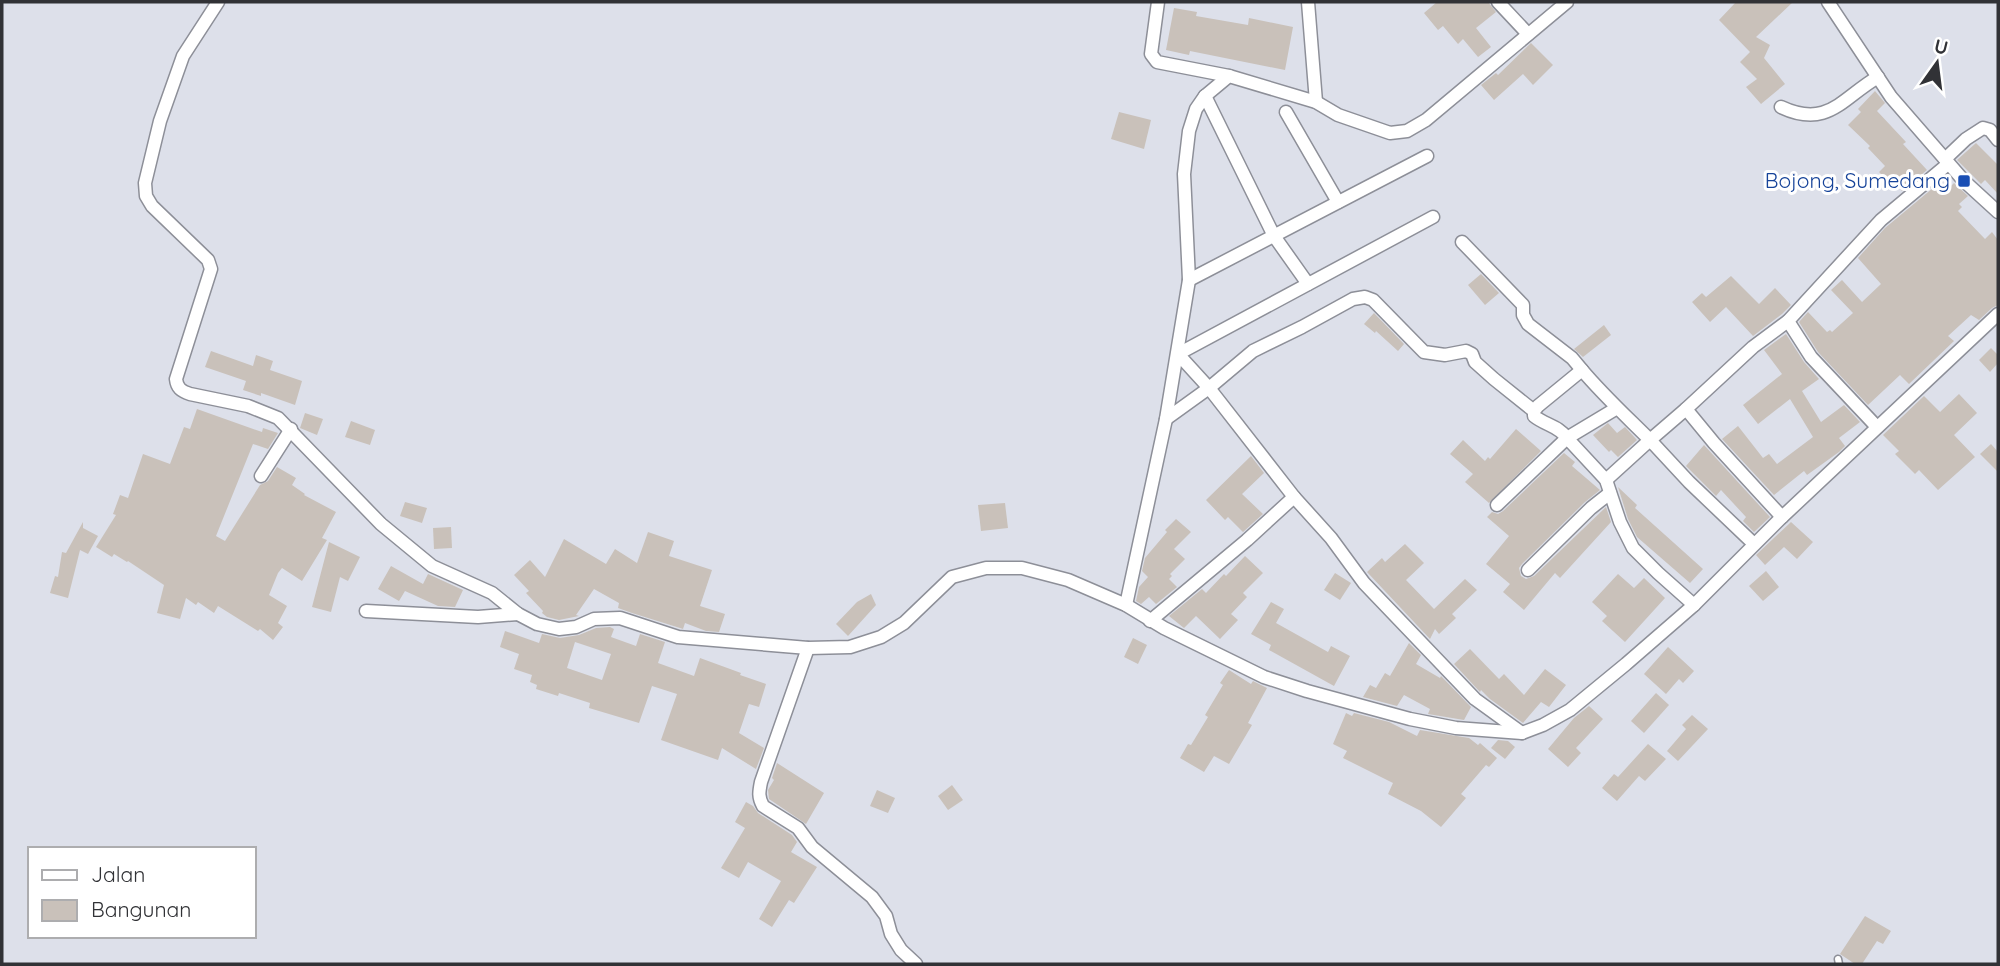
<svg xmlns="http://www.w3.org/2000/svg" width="2000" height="966" viewBox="0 0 2000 966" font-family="Quicksand,sans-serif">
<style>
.building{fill:#c9c1ba;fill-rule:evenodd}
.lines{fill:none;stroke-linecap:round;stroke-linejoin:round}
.service-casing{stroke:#8d8f98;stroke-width:9}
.minor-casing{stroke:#8d8f98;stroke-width:15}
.service{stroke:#fff;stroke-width:6}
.minor{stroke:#fff;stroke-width:12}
.transit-dot{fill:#1a4fb4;stroke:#fff;stroke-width:2.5}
.labels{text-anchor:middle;stroke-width:6;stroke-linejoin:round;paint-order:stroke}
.transit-label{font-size:21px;fill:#164399;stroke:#fff;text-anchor:end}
</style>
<rect width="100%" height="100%" fill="#dde0ea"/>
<g class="building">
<polygon points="1437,2 1488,2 1496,12 1476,28 1491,47 1478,57 1463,39 1458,44 1443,26 1438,30 1424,13"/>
<polygon points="1736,2 1793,2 1756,37 1770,45 1764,58 1785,84 1761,104 1746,87 1757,79 1740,62 1750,52 1719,20"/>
<polygon points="1174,8 1197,12 1196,16 1248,25 1249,18 1293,27 1285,70 1190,51 1189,55 1166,50"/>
<polygon points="1531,43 1553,65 1533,85 1523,74 1494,100 1481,85 1496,73 1498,75"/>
<polygon points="1875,91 1885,103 1877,111 1906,142 1903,144 1927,170 1902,191 1891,179 1888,181 1879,172 1885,166 1868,148 1870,146 1848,125 1861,112 1858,109"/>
<polygon points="1119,112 1151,120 1144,149 1111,139"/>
<polygon points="1976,143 1998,165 1998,194 1985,180 1981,184 1957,160"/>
<polygon points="1939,183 1946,191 1954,183 1968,196 1959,204 1962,207 1958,211 1985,239 1992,232 1998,240 1998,305 1992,308 1979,320 1971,315 1948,336 1954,341 1909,384 1900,375 1868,405 1818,352 1799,322 1808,312 1827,332 1830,330 1832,332 1853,313 1831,290 1842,280 1862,302 1881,284 1858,258 1885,228"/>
<polygon points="1481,274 1499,293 1485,305 1468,285"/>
<polygon points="1731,276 1759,304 1775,288 1791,305 1782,314 1753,336 1726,307 1710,322 1692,302 1702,293 1706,297"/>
<polygon points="1374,313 1404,344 1398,351 1376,331 1375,333 1364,324"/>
<polygon points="1604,325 1611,335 1583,357 1574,349"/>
<polygon points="1786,334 1804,362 1819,379 1802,391 1821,422 1844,405 1860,422 1839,438 1845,446 1839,452 1807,475 1804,471 1774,495 1722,439 1738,426 1763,458 1769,454 1777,464 1813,437 1790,399 1758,424 1743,405 1782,374 1764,350"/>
<polygon points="1991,348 1998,355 1998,363 1990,372 1979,360"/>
<polygon points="211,351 253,366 256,355 273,361 270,370 302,381 295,405 261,393 261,396 243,390 246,381 205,367"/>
<polygon points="1959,394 1977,413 1954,435 1975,457 1938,490 1919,470 1915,474 1895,454 1899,451 1883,435 1924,396 1940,412"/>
<polygon points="197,409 262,432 263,428 278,433 268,449 253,444 216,536 225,541 260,485 268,481 277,467 296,478 292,485 305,494 304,495 336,512 322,538 327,540 302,581 282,568 278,573 269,595 287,606 278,623 283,627 273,640 260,629 258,631 218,606 214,613 198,602 196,605 186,598 180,619 157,613 164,585 128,561 127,562 114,554 112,557 96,547 116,515 113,514 120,495 128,498 143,454 170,464 184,427 190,429"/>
<polygon points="305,413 323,419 317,435 300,428"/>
<polygon points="351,421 375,430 370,445 345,437"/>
<polygon points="1608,423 1617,433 1625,427 1637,440 1618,457 1611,450 1609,452 1593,435"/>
<polygon points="1516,429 1541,451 1489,503 1465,482 1473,474 1450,454 1463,440 1485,461 1488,457 1490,459"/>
<polygon points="1991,444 1998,452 1998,472 1980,454"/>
<polygon points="1704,445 1770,517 1754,532 1743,521 1746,517 1721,490 1716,496 1686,466"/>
<polygon points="1564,453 1575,462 1572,466 1600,490 1585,502 1522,564 1519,568 1521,576 1526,579 1534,576 1606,507 1611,522 1560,578 1555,573 1524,610 1503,592 1510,584 1486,564 1509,536 1487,517 1492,512 1498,514 1503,511"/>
<polygon points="1251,456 1264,473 1242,494 1263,514 1243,532 1228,517 1225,520 1206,500"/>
<polygon points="1618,487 1637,505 1635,508 1703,569 1690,583 1637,537 1628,519"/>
<polygon points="405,502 427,508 422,523 400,516"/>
<polygon points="1005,503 1008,528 981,531 978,505"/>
<polygon points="1176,519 1191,532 1174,549 1185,559 1170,574 1172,576 1169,579 1177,587 1156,604 1149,597 1141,604 1136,601 1139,587 1148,577 1142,571 1145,558 1167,532 1165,530"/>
<polygon points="83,522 83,528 98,536 88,554 80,550 68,598 50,593 55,576 58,577 62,552 66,553"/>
<polygon points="1791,522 1813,542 1797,559 1784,547 1765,565 1756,555"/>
<polygon points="451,527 452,548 434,549 433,528"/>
<polygon points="648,532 674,541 669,556 712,570 700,606 725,614 719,632 706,631 685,623 683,629 680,628 632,613 618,608 619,603 594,589 576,615 579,616 559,620 547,617 542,613 543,611 526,593 529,591 514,575 530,560 545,577 564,539 606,564 615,549 637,563"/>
<polygon points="329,542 360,557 348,581 340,577 331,612 312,607"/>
<polygon points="1405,544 1424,563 1406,580 1434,609 1465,579 1477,590 1452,614 1456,618 1439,634 1435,629 1430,639 1367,572 1382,558 1385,562"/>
<polygon points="1245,556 1263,573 1243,593 1247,597 1231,614 1238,620 1220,639 1196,616 1184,628 1169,616 1202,589 1206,593 1224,574 1226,576"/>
<polygon points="391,566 423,584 428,574 463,590 455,607 438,606 405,591 399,601 378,589"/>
<polygon points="1766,571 1779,587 1763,601 1749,586"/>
<polygon points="1335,573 1351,583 1340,600 1324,590"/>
<polygon points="1618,574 1634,588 1644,578 1665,598 1625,642 1602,621 1607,616 1592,602"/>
<polygon points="871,594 876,605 848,636 836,624 857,602"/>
<polygon points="1271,602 1284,609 1276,623 1328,652 1331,646 1350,656 1334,686 1269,650 1271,645 1251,634"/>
<path d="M610 627 614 629 611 637 636 646 640 634 665 642 658 663 694 676 700 658 741 673 740 675 766 684 759 707 749 704 739 733 764 748 756 769 722 748 718 760 661 740 677 694 652 686 639 723 589 708 590 703 559 693 558 696 536 689 537 685 530 682 532 675 514 669 519 654 500 647 505 631 539 643 542 634 560 638 579 635 596 628ZM575 642 611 654 602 680 567 668Z"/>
<polygon points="1133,638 1147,645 1138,664 1124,657"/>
<polygon points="1409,643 1421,655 1416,664 1440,678 1441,676 1471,707 1464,720 1428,714 1430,709 1404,695 1397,706 1363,697 1370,685 1376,688 1385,673 1390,676"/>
<polygon points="1668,647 1694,671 1683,683 1679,679 1666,694 1644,674"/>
<polygon points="1470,649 1499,679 1504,674 1524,695 1545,669 1566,685 1549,707 1541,702 1523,723 1490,699 1481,690 1480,692 1454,664"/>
<polygon points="1229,670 1251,684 1253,681 1267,688 1248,723 1252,725 1229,764 1214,756 1204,772 1180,758 1188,744 1191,745 1208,717 1205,715 1223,685 1220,683"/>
<polygon points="1656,693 1669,705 1644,733 1631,721"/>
<polygon points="1589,706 1603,719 1576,748 1581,753 1568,767 1548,749 1574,718"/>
<polygon points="1346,713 1352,716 1354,713 1389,722 1417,736 1420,730 1469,738 1478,745 1480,743 1497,758 1489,767 1486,765 1461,794 1466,798 1441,827 1421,811 1388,794 1393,783 1343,758 1347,751 1333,744"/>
<polygon points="1692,715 1708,729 1678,761 1667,751 1686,729 1682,725"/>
<polygon points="1498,740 1508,741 1515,747 1505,759 1491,748"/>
<polygon points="1648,744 1666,759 1645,781 1639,776 1617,801 1602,788 1614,774 1618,777"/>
<polygon points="777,763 824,793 806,824 769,799 768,790 774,780 772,778"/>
<polygon points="952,785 963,800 948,810 938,796"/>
<polygon points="877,790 895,798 888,813 870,806"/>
<polygon points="746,802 753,806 758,813 792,835 797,842 791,852 817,867 794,903 789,900 772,927 759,919 781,881 748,862 739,878 721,868 745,828 735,822"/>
<polygon points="1865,916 1891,931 1883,944 1877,941 1862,964 1855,964 1840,954"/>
</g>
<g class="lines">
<g class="service-casing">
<polyline id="service" points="1838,959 1839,964"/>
</g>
<g class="minor-casing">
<g id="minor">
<path d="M218 2 183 56 160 121 145 183 146 196 152 206 208 260 211 269 176 379C177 388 181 391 190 394L248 406 278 418 381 524 432 566 492 593 518 614 537 624 559 629 576 627 594 619 620 618 678 637 808 648 850 647 881 637 904 623 952 577 986 568H1022L1068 580 1126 605 1164 628 1264 677 1307 691 1410 719 1456 728 1522 733 1543 725 1570 710 1626 664 1694 605 1780 519 1998 314"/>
<polyline points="1158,2 1151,54 1157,62 1229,76"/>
<polyline points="1308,2 1316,102"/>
<polyline points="1498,2 1528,34"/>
<polyline points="1828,2 1891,97 1964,181 1998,212"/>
<polyline points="1205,96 1274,236 1308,284"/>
<path d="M1781 107C1828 129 1842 98 1878 77"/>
<polyline points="1286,112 1338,202"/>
<polyline points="1945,159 1966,139 1983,128 1990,130 1998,140"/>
<polyline points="1433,217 1178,354 1209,388 1294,497 1331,538 1364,583 1475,699 1522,733"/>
<polyline points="1462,242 1523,305 1523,315 1528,324 1572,358 1582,370"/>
<polyline points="1189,280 1427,156"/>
<path d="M1617 408 1567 438C1559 426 1545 425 1534 416V411L1538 406 1582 370C1603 395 1627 417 1650 440L1686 409 1714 443 1782 517"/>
<polyline points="1686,409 1753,347 1788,321"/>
<polyline points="1166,419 1209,388 1253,351 1302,327 1353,299 1365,297 1373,300 1424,352 1445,355 1466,351 1472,354 1475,362 1494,379 1534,411"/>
<polyline points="1877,427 1811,357 1788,321 1881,220 1948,164"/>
<polyline points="261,476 291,429"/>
<polyline points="1606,480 1650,440 1689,482 1754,544"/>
<polyline points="1497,505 1567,438 1606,480 1620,522 1633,548 1658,573 1694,605"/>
<polyline points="1528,570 1591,508 1610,493"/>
<polyline points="1126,605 1166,419 1189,280 1184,174 1189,131 1196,109 1205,96 1229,76 1316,102 1338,115 1390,133 1407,131 1426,120 1567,2"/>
<polyline points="366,611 478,617 518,614"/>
<polyline points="1150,621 1247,540 1294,497"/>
<path d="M808 648 761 782C759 792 758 797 763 806L798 828 812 847 872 897 886 916 891 934 901 950 916 964"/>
</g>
</g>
<use href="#service" class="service"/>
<use href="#minor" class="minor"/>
</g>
<rect class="transit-dot" x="1957" y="174" width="14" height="14" rx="3.5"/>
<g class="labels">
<g class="transit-label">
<text x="1950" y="188">Bojong, Sumedang</text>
</g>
</g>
<rect width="2000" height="966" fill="none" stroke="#313236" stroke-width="7"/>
<rect x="28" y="847" width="228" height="91" fill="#ffffff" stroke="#adadaf" stroke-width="2"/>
<rect x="42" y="870" width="35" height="10" fill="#ffffff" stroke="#adadaf" stroke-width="2"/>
<text x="91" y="882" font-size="21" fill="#313236">Jalan</text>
<rect x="42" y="900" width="35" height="21" fill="#c9c1ba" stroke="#adadaf" stroke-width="2"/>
<text x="91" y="917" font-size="21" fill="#313236">Bangunan</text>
<g transform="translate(1937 63) rotate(14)" stroke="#ffffff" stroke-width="5" paint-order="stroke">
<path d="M0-5L12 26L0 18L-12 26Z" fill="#313236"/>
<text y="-10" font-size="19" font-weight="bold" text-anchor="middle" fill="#313236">U</text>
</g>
</svg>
